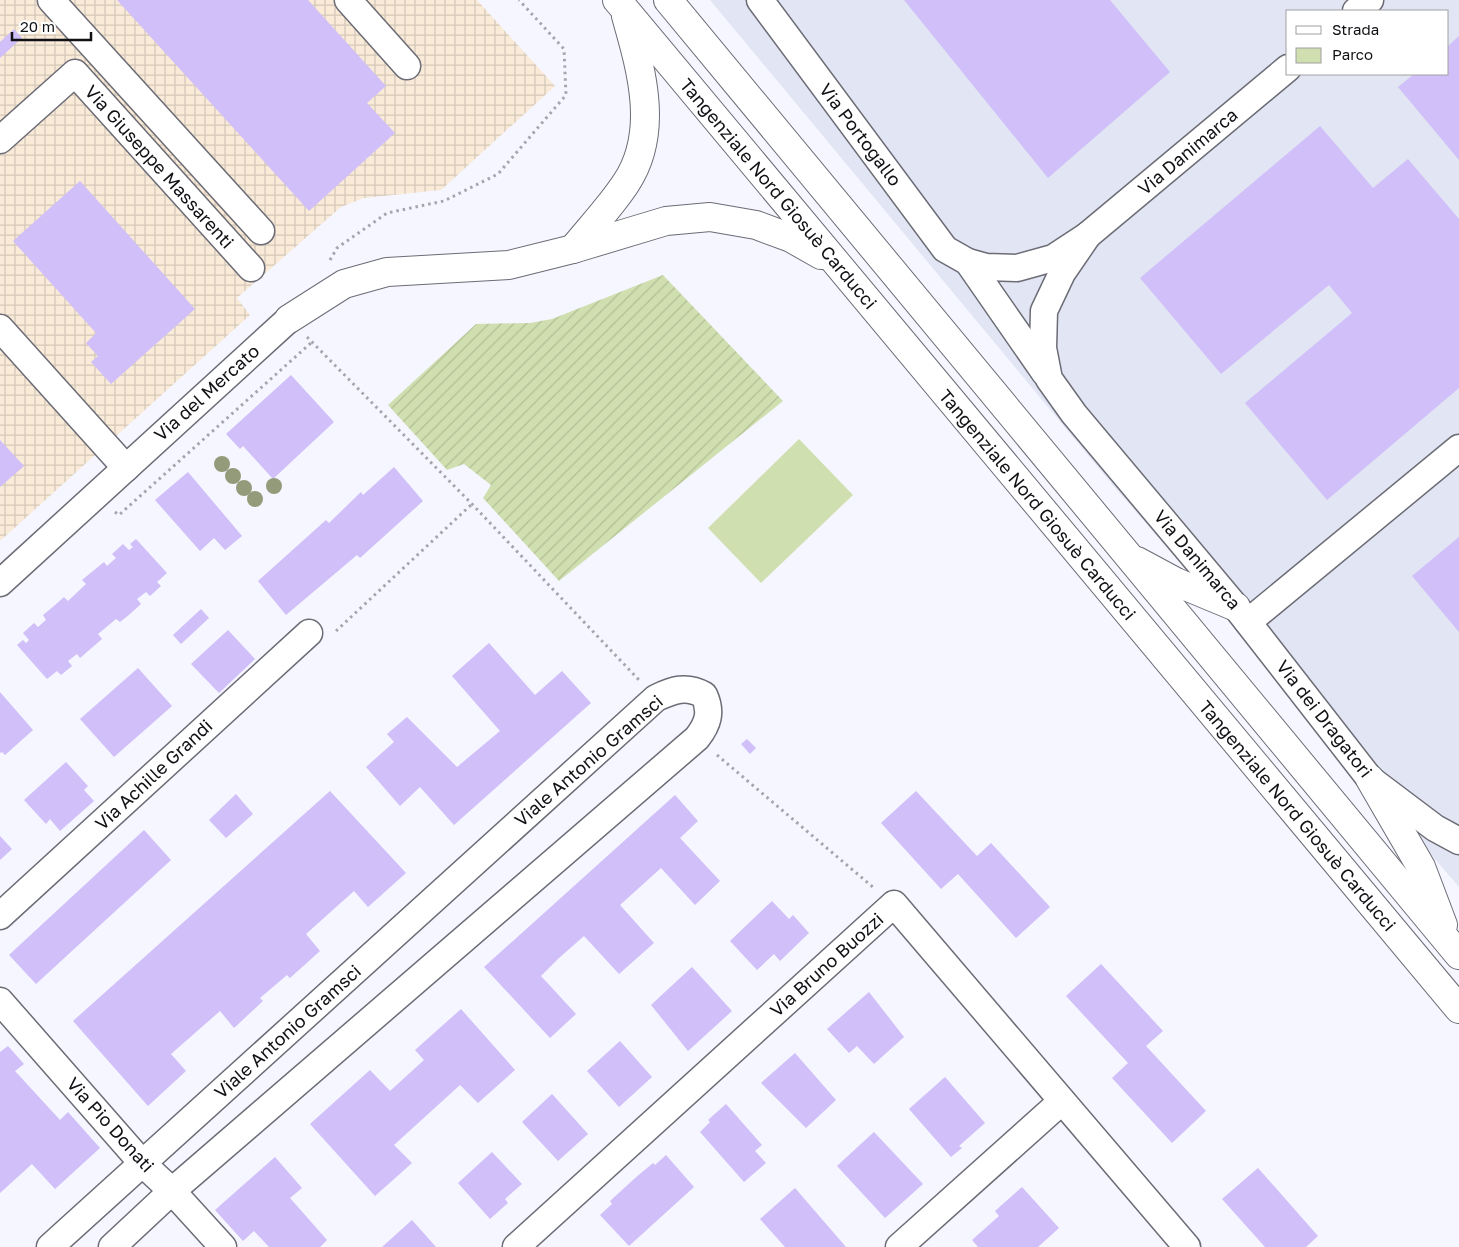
<svg xmlns="http://www.w3.org/2000/svg" width="1459" height="1247" viewBox="0 0 1459 1247" font-family="'Golos Text',sans-serif">
<style>
.built{fill:#e2e5f3;fill-rule:evenodd}
.industrial{fill:url(#industrial-grid)}
.green{fill:#d0dfaf}
.garden{fill:url(#garden-furrows)}
.building{fill:#d0bff9}
.lines{fill:none;stroke-linecap:round;stroke-linejoin:round}
.minor-casing{stroke:#6b6c75;stroke-width:29}
.highway-casing{stroke:#6b6c75;stroke-width:30}
.path{stroke:#a5a6ad;stroke-width:3;stroke-dasharray:2.5 4;stroke-linecap:butt}
.minor{stroke:#fff;stroke-width:26}
.highway{stroke:#fff;stroke-width:28}
.tree{fill:#939b7b}
.labels{text-anchor:middle;stroke-width:5;stroke-linejoin:round;paint-order:stroke}
.street-label{font-size:18px;fill:#111115;stroke:#fff}
</style>
<defs>
<pattern id="industrial-grid" width="8" height="8" patternUnits="userSpaceOnUse" patternTransform="scale(1.25)"><rect width="8" height="8" fill="#faead8"/><path d="M0 4h8M4 0v8" fill="none" stroke="#d5c8b8"/></pattern>
<pattern id="garden-furrows" width="10" height="10" patternUnits="userSpaceOnUse" patternTransform="scale(1.25)"><rect width="10" height="10" fill="#d0dfaf"/><path d="M-1 1l2-2M0 10L10 0M9 11l2-2" fill="none" stroke="#b2be96"/></pattern>
</defs>
<rect width="100%" height="100%" fill="#f5f6ff"/>
<path class="built" d="M710 0H1459V887L1112 484ZM1288 11H1448V74H1288Z"/>
<polygon class="industrial" points="0,0 477,0 555,86 441,190 364,198 341,207 237,298 250,315 0,541"/>
<polygon class="green" points="799,439 853,495 761,583 708,528"/>
<polygon class="garden" points="663,275 783,401 559,581 483,498 491,485 464,464 447,470 388,405 476,324 530,323 552,319"/>
<g class="building">
<polygon points="117,0 308,0 386,86 367,103 395,133 309,211"/>
<polygon points="904,0 1110,0 1170,72 1048,178"/>
<polygon points="14,29 22,38 0,58 0,42"/>
<polygon points="1459,36 1459,160 1398,87 1414,74 1448,74 1448,46"/>
<polygon points="1320,126 1373,188 1408,159 1459,219 1459,388 1327,500 1245,403 1352,313 1329,285 1221,374 1140,278"/>
<polygon points="80,181 195,309 111,384 91,362 98,356 86,343 96,333 13,241"/>
<polygon points="291,375 334,422 273,479 243,446 240,449 226,434"/>
<polygon points="0,440 24,466 0,487"/>
<polygon points="394,467 423,501 360,558 357,555 286,615 258,581 326,520 329,523 361,492 363,495"/>
<polygon points="188,472 242,536 225,550 214,538 200,551 155,500"/>
<polygon points="1459,537 1459,632 1412,576"/>
<polygon points="136,539 167,573 157,582 161,586 150,596 146,592 137,599 141,604 130,614 120,622 116,619 98,634 102,639 80,658 77,654 68,661 72,666 61,675 57,671 47,679 17,645 23,640 26,643 29,640 23,633 34,623 38,627 46,620 43,615 54,606 64,597 68,601 86,584 82,580 104,562 107,566 116,558 112,554 123,544 129,550 133,547 130,544"/>
<polygon points="201,609 209,618 181,644 173,635"/>
<polygon points="228,630 255,659 219,693 191,664"/>
<polygon points="489,643 535,695 562,671 591,703 454,825 420,787 400,806 366,767 394,742 387,734 407,717 457,767 500,731 452,676"/>
<polygon points="138,668 172,706 114,757 80,719"/>
<polygon points="0,692 33,730 5,755 2,752 0,753"/>
<polygon points="747,739 756,748 750,754 741,744"/>
<polygon points="66,762 88,786 84,790 94,801 60,831 50,819 46,824 24,800"/>
<polygon points="330,791 406,873 368,907 354,891 306,934 320,951 290,978 287,975 260,998 263,1001 234,1028 220,1011 171,1054 186,1071 148,1106 73,1021"/>
<polygon points="916,791 977,856 991,843 1050,907 1016,938 958,874 941,889 881,823"/>
<polygon points="236,794 253,814 226,838 209,820"/>
<polygon points="675,795 698,821 680,838 720,881 695,905 661,868 620,905 654,943 619,974 584,936 559,958 541,976 576,1014 550,1038 484,967"/>
<polygon points="144,830 171,860 36,984 9,955"/>
<polygon points="0,836 12,849 0,860"/>
<polygon points="772,901 789,919 793,915 809,933 780,961 774,954 757,970 730,941"/>
<polygon points="1101,964 1163,1031 1146,1046 1206,1111 1172,1143 1112,1078 1128,1063 1066,996"/>
<polygon points="692,967 732,1011 688,1051 651,1005"/>
<polygon points="869,992 904,1037 874,1064 857,1046 849,1053 827,1029"/>
<polygon points="461,1009 515,1070 478,1103 460,1085 394,1145 412,1163 375,1196 310,1124 370,1070 390,1091 424,1060 415,1050"/>
<polygon points="620,1041 652,1077 619,1107 587,1071"/>
<polygon points="8,1046 24,1064 15,1071 60,1120 68,1112 100,1148 55,1189 32,1164 0,1193 0,1052"/>
<polygon points="795,1053 836,1100 806,1128 761,1083"/>
<polygon points="945,1077 985,1123 959,1146 962,1148 951,1157 909,1109"/>
<polygon points="552,1094 588,1134 558,1161 522,1122"/>
<polygon points="726,1104 762,1145 755,1151 766,1163 744,1182 700,1132 710,1122 708,1120"/>
<polygon points="874,1132 923,1184 885,1218 837,1166"/>
<polygon points="492,1152 522,1184 505,1199 508,1203 490,1219 458,1183"/>
<polygon points="666,1155 694,1187 629,1246 600,1215 612,1204 610,1201 634,1179 653,1163 655,1165"/>
<polygon points="275,1157 302,1188 290,1198 327,1240 320,1247 269,1247 254,1231 243,1241 215,1210"/>
<polygon points="1258,1168 1318,1236 1306,1247 1265,1247 1222,1199"/>
<polygon points="1022,1187 1059,1228 1038,1247 978,1247 972,1240 999,1216 995,1211"/>
<polygon points="795,1188 846,1247 785,1247 760,1219"/>
<polygon points="412,1220 436,1247 382,1247"/>
</g>
<g class="lines">
<g class="minor-casing">
<g id="minor">
<polyline points="51,0 261,231"/>
<polyline points="348,0 407,66"/>
<polyline points="760,0 945,249 968,262 986,267 1017,268 1053,258 1088,235 1288,68"/>
<polyline points="1356,11 1370,0"/>
<polyline points="0,140 75,73 251,268"/>
<polyline points="1088,235 1062,273 1044,311 1043,348 1049,379 1074,414 1236,607 1370,779 1435,828 1459,841"/>
<polyline points="968,262 1045,373"/>
<polyline points="0,328 126,468"/>
<polyline points="0,583 289,319"/>
<polyline points="1248,622 1459,448"/>
<polyline points="0,916 309,633"/>
<polyline points="0,1001 143,1164 172,1191 223,1247"/>
<path d="M50 1247 656 698C673 690 686 685 704 695 712 712 708 724 697 738L172 1191 112 1247"/>
<polyline points="516,1247 894,904 1187,1247"/>
<polyline points="899,1247 1062,1101"/>
</g>
</g>
<g class="highway-casing">
<g id="highway">
<polyline points="617,0 1459,1009"/>
<polyline points="668,0 1459,955"/>
<path d="M573 249C591 227 611 206 626 183 660 132 641 69 626 16"/>
<polyline points="289,319 344,284 387,272 509,265 573,249 666,221 710,217 756,225 791,238 821,255"/>
<polyline points="1137,561 1176,582 1236,607"/>
<polyline points="1370,779 1421,867 1443,925"/>
</g>
</g>
<g class="path">
<polyline points="330,260 337,248 387,213 444,201 498,174 566,95 564,49 519,0"/>
<polyline points="307,337 472,504 639,680"/>
<polyline points="115,512 119,515 312,342"/>
<polyline points="336,631 472,504"/>
<polyline points="717,755 874,888"/>
</g>
<use href="#minor" class="minor"/>
<use href="#highway" class="highway"/>
</g>
<g class="tree">
<circle cx="222" cy="464" r="8"/>
<circle cx="233" cy="476" r="8"/>
<circle cx="274" cy="486" r="8"/>
<circle cx="244" cy="488" r="8"/>
<circle cx="255" cy="499" r="8"/>
</g>
<g class="labels">
<g class="street-label">
<text transform="translate(860 135) rotate(53)" y="6">Via Portogallo</text>
<text transform="translate(1188 152) rotate(-40)" y="6">Via Danimarca</text>
<text transform="translate(159 167) rotate(48)" y="6">Via Giuseppe Massarenti</text>
<text transform="translate(778 194) rotate(50)" y="6">Tangenziale Nord Giosuè Carducci</text>
<text transform="translate(207 393) rotate(-42)" y="6">Via del Mercato</text>
<text transform="translate(1037 505) rotate(50)" y="6">Tangenziale Nord Giosuè Carducci</text>
<text transform="translate(1197 560) rotate(50)" y="6">Via Danimarca</text>
<text transform="translate(1324 719) rotate(52)" y="6">Via dei Dragatori</text>
<text transform="translate(589 761) rotate(-41)" y="6">Viale Antonio Gramsci</text>
<text transform="translate(154 775) rotate(-43)" y="6">Via Achille Grandi</text>
<text transform="translate(1297 816) rotate(50)" y="6">Tangenziale Nord Giosuè Carducci</text>
<text transform="translate(827 965) rotate(-42)" y="6">Via Bruno Buozzi</text>
<text transform="translate(288 1032) rotate(-42)" y="6">Viale Antonio Gramsci</text>
<text transform="translate(110 1125) rotate(48)" y="6">Via Pio Donati</text>
</g>
</g>
<rect x="1286" y="10" width="162" height="65" fill="#ffffff" stroke="#a0a0a1"/>
<rect x="1296" y="26" width="25" height="8" fill="#ffffff" stroke="#a0a0a1"/>
<text x="1332" y="35" font-size="15" fill="#111115">Strada</text>
<rect x="1296" y="48" width="25" height="15" fill="#d0dfaf" stroke="#a0a0a1"/>
<text x="1332" y="60" font-size="15" fill="#111115">Parco</text>
<path d="M12 32v8h79v-8" fill="none" stroke="#111115" stroke-width="2.5"/>
<text x="20" y="32" font-size="15" fill="#111115" stroke="#ffffff" stroke-width="4" paint-order="stroke">20 m</text>
</svg>
